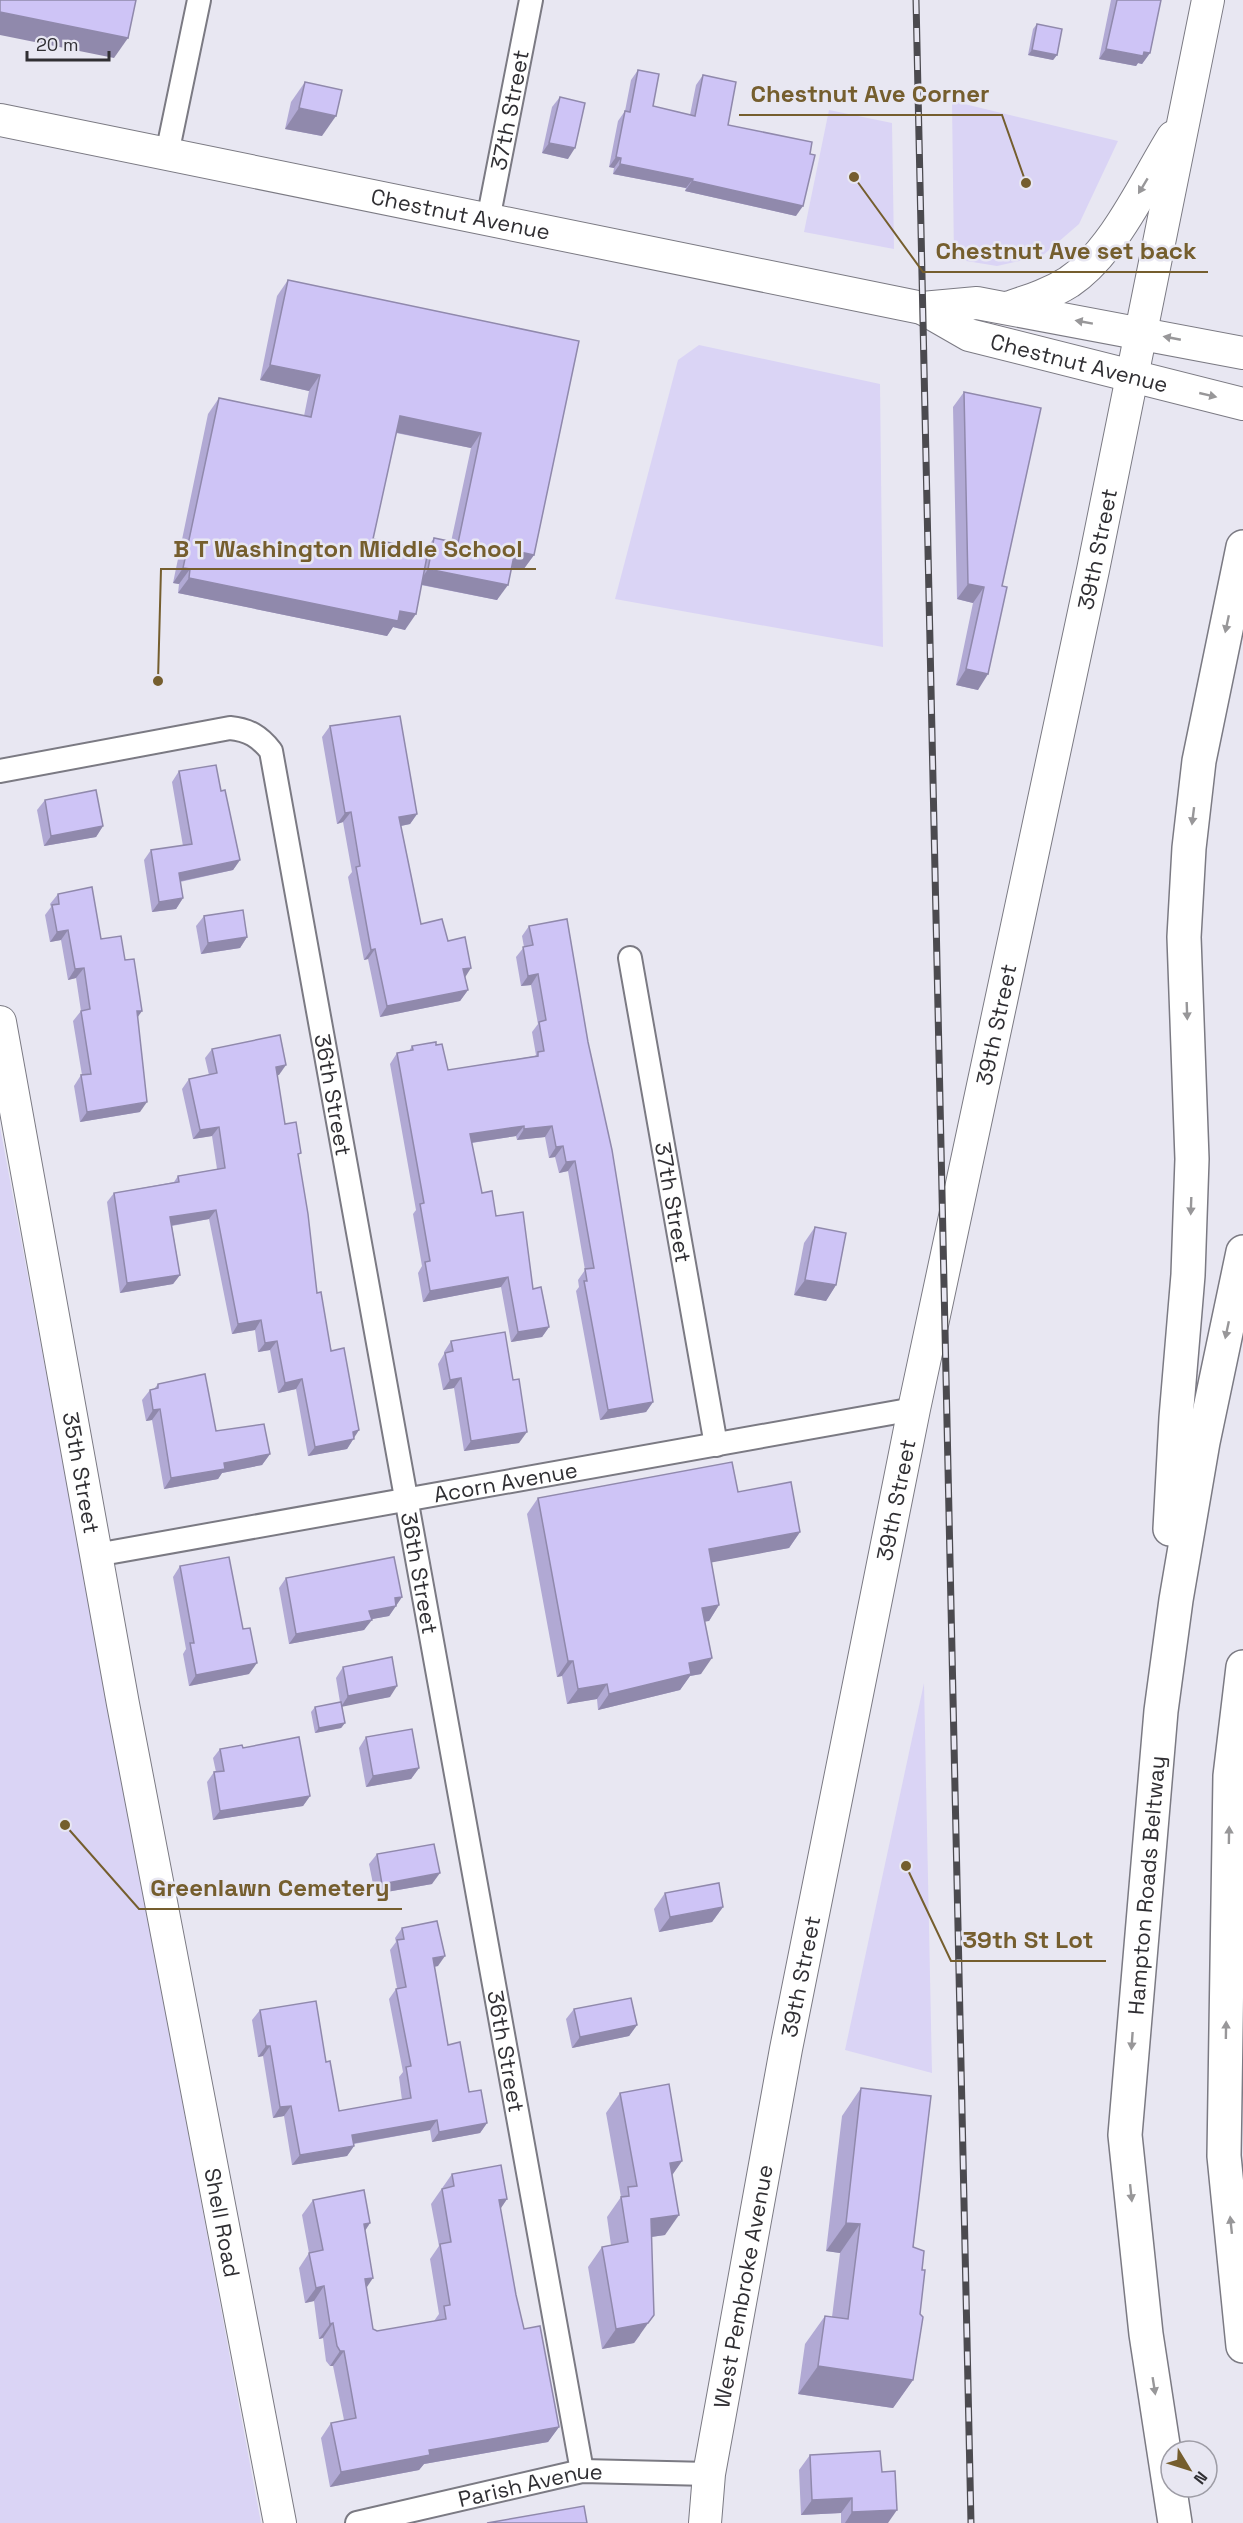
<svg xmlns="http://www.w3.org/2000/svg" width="1243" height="2523" viewBox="0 0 1243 2523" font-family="'Space Grotesk',sans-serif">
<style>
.green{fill:#dad4f5}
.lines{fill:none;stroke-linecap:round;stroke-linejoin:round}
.street-casing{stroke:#7b7a83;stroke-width:26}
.secondary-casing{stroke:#7b7a83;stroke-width:34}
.highway-casing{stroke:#7b7a83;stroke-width:36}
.street{stroke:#fff;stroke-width:22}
.secondary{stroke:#fff;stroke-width:32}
.highway{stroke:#fff;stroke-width:33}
.rail-casing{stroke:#4b4a4f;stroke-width:7}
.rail{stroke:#e8e7f2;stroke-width:4.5;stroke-dasharray:14;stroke-linecap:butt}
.wall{fill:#b1a9d4;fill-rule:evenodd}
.shaded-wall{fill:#9089ac}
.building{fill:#cec4f6;stroke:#9089ac;stroke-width:1.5}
.oneway{fill:#989799}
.labels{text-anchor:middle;stroke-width:5;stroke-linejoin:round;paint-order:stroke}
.street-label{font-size:22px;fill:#302f33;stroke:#e8e7f2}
.leader{fill:none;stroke:#755e2e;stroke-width:2}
.callout-dot{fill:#755e2e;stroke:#e8e7f2;stroke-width:2}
.callout-label{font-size:24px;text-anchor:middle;font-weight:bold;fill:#755e2e;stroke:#e8e7f2;stroke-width:5;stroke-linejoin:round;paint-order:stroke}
</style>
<rect width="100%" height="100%" fill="#e8e7f2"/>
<g class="green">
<polygon points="952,101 1118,141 1079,224 1042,256 997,266 954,259"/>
<polygon points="829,110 892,123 894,249 804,232"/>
<polygon points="699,345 880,384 883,647 615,599 678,360"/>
<polygon points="0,1127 261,2523 0,2523"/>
<polygon points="924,1683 932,2073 845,2050"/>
</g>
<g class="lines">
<g class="street-casing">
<g id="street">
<polyline points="167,154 199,0"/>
<path id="s1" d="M488 220 531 0"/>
<path id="s2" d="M0 771 230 728C249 730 259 736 271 751L582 2471"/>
<path id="s3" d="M630 958 716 1445"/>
<path id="s4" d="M96 1555 914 1409"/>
<path id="s5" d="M357 2523 582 2471 709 2474"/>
</g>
</g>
<g class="secondary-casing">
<g id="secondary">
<path id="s6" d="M0 120 922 308 977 303 1243 353"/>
<path d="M1010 307C1031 300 1050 294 1069 282 1114 252 1145 182 1173 137"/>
<path id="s7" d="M922 308 969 335 1243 404"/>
<path id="s8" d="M0 1022 123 1704 280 2523"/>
<path id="s9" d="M705 2523 709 2474 786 2049 914 1409 1093 570 1208 0"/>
</g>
</g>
<g class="highway-casing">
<g id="highway">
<polyline points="1170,1529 1176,1418 1188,1275 1192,1159 1184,937 1189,848 1199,761 1243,547"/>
<polyline points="1243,1667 1230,1776 1224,2156 1243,2346"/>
<path id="s10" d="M1175 2523 1146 2334 1125 2135 1161 1711 1176 1600 1203 1442 1243 1252"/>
</g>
</g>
<use href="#street" class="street"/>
<use href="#secondary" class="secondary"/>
<use href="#highway" class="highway"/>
<g class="rail-casing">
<polyline id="rail" points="916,0 971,2523"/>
</g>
<use href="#rail" class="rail"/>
</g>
<g class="wall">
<polygon points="1111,0 1161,0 1150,53 1142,64 1138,63 1136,66 1099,59"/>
<polygon points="1037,24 1057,55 1053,60 1028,55 1033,29"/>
<polygon points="638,70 653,106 690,115 696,85 703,75 728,125 796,216 685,191 686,188 613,174 614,168 609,167 618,121 625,111 631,80"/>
<polygon points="305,82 322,136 285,129 291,102"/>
<polygon points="560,97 568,159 542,153 552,107"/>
<path d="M288 280 579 341 534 555 523 570 512 568 497 600 421 585 405 630 393 627 387 636 178 593 179 584 173 583 208 414 219 398 304 416 309 391 260 380 277 296ZM396 433 471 448 451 542 434 538 425 551 373 539Z"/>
<polygon points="964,392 1002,586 978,690 956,685 973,603 957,599 953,407"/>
<polygon points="330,726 417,814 410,824 401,826 421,924 448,941 465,977 468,990 460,1001 380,1017 368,959 364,960 348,877 352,872 343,822 337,824 322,737"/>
<polygon points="179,771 221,791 240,860 233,870 180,882 183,898 176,909 152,912 144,860 151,850 183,846 172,782"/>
<polygon points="45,800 103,826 96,837 44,846 37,810"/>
<polygon points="58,894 101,939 125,960 137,1018 140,1112 80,1122 74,1086 81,1075 82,1075 73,1021 81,1011 76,978 68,980 61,940 50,942 45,915 51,907 50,904"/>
<polygon points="204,916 247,937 240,948 201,954 196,926"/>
<polygon points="529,926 588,1042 653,1402 646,1412 600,1420 576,1291 579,1287 578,1280 585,1270 568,1171 559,1173 555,1157 549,1158 545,1137 517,1140 516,1136 472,1143 482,1193 496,1216 533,1289 549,1327 542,1337 511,1342 501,1287 423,1302 418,1273 422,1266 413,1214 416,1210 390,1064 397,1053 409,1051 412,1046 436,1045 448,1070 535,1056 536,1055 532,1032 538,1024 531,985 521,986 516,957 524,947 522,936"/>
<polygon points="212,1049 279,1075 277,1075 285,1124 298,1157 317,1293 354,1438 347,1449 308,1456 296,1389 278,1393 270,1350 258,1352 255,1330 232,1334 209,1219 172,1226 180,1275 173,1284 120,1293 107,1202 114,1193 174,1182 178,1176 217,1169 212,1136 193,1139 182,1089 189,1079 209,1075 205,1058"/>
<polygon points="815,1227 836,1285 826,1301 794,1295 804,1243"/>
<polygon points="451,1341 519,1443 464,1451 454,1388 443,1390 438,1364 444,1354 444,1352"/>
<polygon points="158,1384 216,1431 270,1454 262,1465 222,1473 218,1479 164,1489 152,1420 146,1421 142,1400 150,1390 154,1389"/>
<polygon points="738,1492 800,1532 789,1548 711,1562 719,1605 709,1621 705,1621 701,1674 690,1676 680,1690 598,1710 597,1699 567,1704 562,1676 557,1677 527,1514 538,1498"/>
<polygon points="180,1566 249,1674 189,1686 183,1654 186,1649 173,1577"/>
<polygon points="286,1578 402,1597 389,1616 371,1619 364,1630 289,1644 279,1588"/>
<polygon points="343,1667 390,1697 342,1706 345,1723 341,1728 315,1733 311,1712 315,1707 340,1702 336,1678"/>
<polygon points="366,1737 419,1768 411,1779 366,1787 359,1748"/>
<polygon points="220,1749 310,1796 303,1806 213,1820 207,1782 214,1772 216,1772 213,1758"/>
<polygon points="377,1854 432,1884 375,1894 369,1864"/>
<polygon points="665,1893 723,1907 712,1922 659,1932 654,1909"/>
<polygon points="402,1928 438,1966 434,1967 448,2045 469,2092 487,2123 480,2133 432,2142 430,2130 354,2144 354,2146 347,2156 292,2165 284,2116 273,2118 263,2056 258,2057 252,2020 260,2010 326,2062 339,2111 402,2100 399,2077 403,2072 389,1999 396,1989 397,1988 390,1950 396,1942 395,1938"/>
<polygon points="574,2009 637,2025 629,2036 572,2048 566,2019"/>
<polygon points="861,2088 922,2270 920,2314 913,2380 893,2408 798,2394 805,2344 825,2316 832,2317 840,2253 826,2251 842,2116"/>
<polygon points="620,2093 682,2161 672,2175 665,2235 651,2237 640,2335 634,2343 602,2349 588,2267 602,2247 611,2245 607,2217 621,2197 606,2113"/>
<polygon points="452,2174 507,2199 500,2209 516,2295 524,2329 559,2427 548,2442 424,2464 419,2470 330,2487 321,2438 331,2423 344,2420 333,2366 330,2366 326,2361 323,2338 319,2339 314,2301 305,2303 299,2268 309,2253 302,2215 313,2200 370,2223 365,2231 366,2287 373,2329 377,2331 434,2321 439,2314 430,2259 439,2246 431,2204"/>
<polygon points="810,2455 882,2472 888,2523 841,2523 841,2513 801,2515 799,2470"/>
</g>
<g class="shaded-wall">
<polygon points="0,12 128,38 114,58 0,35"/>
<polygon points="1106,49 1144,52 1150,53 1142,64 1138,63 1136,66 1099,59"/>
<polygon points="1032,50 1057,55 1053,60 1028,55"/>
<polygon points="299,108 336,116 322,136 285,129"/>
<polygon points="549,143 575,148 568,159 542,153"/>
<polygon points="616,157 621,158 614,168 609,167"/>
<polygon points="620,164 693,179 686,188 613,174"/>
<polygon points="692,181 803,206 796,216 685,191"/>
<polygon points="270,365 320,375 309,391 260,380"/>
<polygon points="400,416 481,433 471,448 389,431"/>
<polygon points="515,551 534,555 523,570 504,566"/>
<polygon points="183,568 190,569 179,584 173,583"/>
<polygon points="428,569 508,585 497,600 418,584"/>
<polygon points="189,578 400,611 416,614 405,630 393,627 387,636 178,593"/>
<polygon points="968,584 984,587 973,603 957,599"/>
<polygon points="966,669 988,674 978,690 956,685"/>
<polygon points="351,812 343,822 337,824 345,813"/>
<polygon points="417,814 410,824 391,828 399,817"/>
<polygon points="103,826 96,837 44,846 51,836"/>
<polygon points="240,860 233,870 172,883 179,873"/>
<polygon points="183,898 176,909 152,912 159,902"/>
<polygon points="68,930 61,940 50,942 57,932"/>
<polygon points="247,937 240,948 201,954 208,943"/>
<polygon points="375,949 368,959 364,960 371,950"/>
<polygon points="84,968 76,978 68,980 75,969"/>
<polygon points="471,968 464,979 463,969"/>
<polygon points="538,974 531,985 521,986 528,976"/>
<polygon points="468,990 460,1001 380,1017 387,1006"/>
<polygon points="137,1011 142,1011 135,1021"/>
<polygon points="286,1065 279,1075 269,1077 276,1067"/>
<polygon points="147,1102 140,1112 80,1122 87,1112"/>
<polygon points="524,1126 516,1136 463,1144 470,1134"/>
<polygon points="552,1126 545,1137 517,1140 524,1129"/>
<polygon points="219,1127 212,1136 193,1139 200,1130"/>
<polygon points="563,1146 555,1157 549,1158 556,1147"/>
<polygon points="575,1161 568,1171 559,1173 566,1162"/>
<polygon points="216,1210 209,1219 163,1227 170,1217"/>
<polygon points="180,1275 173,1284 120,1293 127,1283"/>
<polygon points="508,1277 501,1287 423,1302 430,1291"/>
<polygon points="805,1280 836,1285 826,1301 794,1295"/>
<polygon points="261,1320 255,1330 232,1334 238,1324"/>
<polygon points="549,1327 542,1337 511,1342 518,1332"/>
<polygon points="277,1341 270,1350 258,1352 265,1343"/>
<polygon points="461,1378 454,1388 443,1390 450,1380"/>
<polygon points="302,1379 296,1389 278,1393 285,1383"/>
<polygon points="653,1402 646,1412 600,1420 608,1410"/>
<polygon points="160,1409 152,1420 146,1421 153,1410"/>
<polygon points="359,1430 347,1449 308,1456 315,1447 353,1432"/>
<polygon points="527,1432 519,1443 464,1451 471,1441"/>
<polygon points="270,1454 262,1465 222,1473 218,1479 164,1489 171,1478 224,1463"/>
<polygon points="800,1532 789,1548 698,1565 709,1549"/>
<polygon points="402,1597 389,1616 362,1621 369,1611 395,1598"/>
<polygon points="719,1605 709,1621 692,1624 702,1608"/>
<polygon points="372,1620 364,1630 289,1644 296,1634"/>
<polygon points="712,1658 701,1674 690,1676 680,1690 598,1710 609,1694 689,1663"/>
<polygon points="568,1661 573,1661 562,1676 557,1677"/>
<polygon points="257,1663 249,1674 189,1686 196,1675"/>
<polygon points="607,1684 597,1699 567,1704 578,1689"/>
<polygon points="397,1686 390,1697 341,1707 348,1696"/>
<polygon points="345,1723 341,1728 315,1733 319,1728"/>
<polygon points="419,1768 411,1779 366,1787 373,1776"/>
<polygon points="310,1796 303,1806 213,1820 220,1811"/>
<polygon points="440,1873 432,1884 375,1894 382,1884"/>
<polygon points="723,1907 712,1922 659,1932 670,1917"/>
<polygon points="445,1956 438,1966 426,1968 433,1958"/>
<polygon points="637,2025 629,2036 572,2048 580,2037"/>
<polygon points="266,2046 270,2046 263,2056 258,2057"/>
<polygon points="291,2106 284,2116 273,2118 280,2107"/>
<polygon points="437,2120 430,2130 345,2145 352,2135"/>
<polygon points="487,2123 480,2133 432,2142 439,2132"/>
<polygon points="354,2146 347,2156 292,2165 300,2155"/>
<polygon points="682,2161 668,2181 670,2163"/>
<polygon points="507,2199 497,2214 499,2200"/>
<polygon points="679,2215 665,2235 637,2239 651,2219"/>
<polygon points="370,2223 360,2238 364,2224"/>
<polygon points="846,2223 860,2224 840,2253 826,2251"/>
<polygon points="373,2278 363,2293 365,2279"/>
<polygon points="324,2286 314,2301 305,2303 316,2288"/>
<polygon points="654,2315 634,2343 602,2349 616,2329"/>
<polygon points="333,2323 323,2338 319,2339 330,2324"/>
<polygon points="340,2351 344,2351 333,2366 330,2366"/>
<polygon points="818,2366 913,2380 893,2408 798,2394"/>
<polygon points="559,2427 548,2442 424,2464 419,2470 330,2487 341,2472 429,2450"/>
<polygon points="852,2498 841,2513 801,2515 812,2500"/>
<polygon points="897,2510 888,2523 845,2523 852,2512"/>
</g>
<g class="building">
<polygon points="0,0 136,0 128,38 0,12"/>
<polygon points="1117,0 1161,0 1150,53 1144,52 1143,56 1106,49"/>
<polygon points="1037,24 1062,29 1057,55 1032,50"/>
<polygon points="638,70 659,74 653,106 695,116 703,75 736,82 728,125 812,142 810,154 815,155 803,206 692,181 693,179 620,164 621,158 616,157 625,111 630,112"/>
<polygon points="305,82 342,90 336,116 299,108"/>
<polygon points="560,97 585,103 575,148 549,143"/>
<polygon points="288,280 579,341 534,555 515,551 508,585 428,569 434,538 458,543 481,433 400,416 373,539 428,551 416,614 400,611 398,621 189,578 190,569 183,568 219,398 311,417 320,375 270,365"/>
<polygon points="964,392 1041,408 1002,586 1007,587 988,674 966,669 984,587 968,584"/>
<polygon points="400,716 417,814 399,817 421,924 442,919 448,941 465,937 471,968 463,969 468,990 387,1006 375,949 371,950 356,867 360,866 351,812 345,813 330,726"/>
<polygon points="216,765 221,791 225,790 240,860 179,873 183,898 159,902 151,850 192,844 179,771"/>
<polygon points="96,790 103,826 51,836 45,800"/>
<polygon points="92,887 101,939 121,936 125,960 134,959 142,1011 137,1011 147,1102 87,1112 81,1075 91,1074 81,1011 90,1009 84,968 75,969 68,930 57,932 52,905 59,904 58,894"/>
<polygon points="243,910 247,937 208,943 204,916"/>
<polygon points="567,919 588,1042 612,1150 653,1402 608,1410 584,1281 587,1281 585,1269 594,1268 575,1161 566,1162 563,1146 556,1147 552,1126 524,1129 524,1126 470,1134 482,1193 492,1191 496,1216 523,1212 533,1289 541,1287 549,1327 518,1332 508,1277 430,1291 425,1262 430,1261 420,1204 424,1203 397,1053 413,1050 412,1046 436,1042 436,1045 442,1044 448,1070 538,1056 538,1052 544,1051 539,1022 546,1020 538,974 528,976 523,947 533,945 529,926"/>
<polygon points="280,1035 286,1065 276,1067 285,1124 296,1122 301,1153 298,1154 308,1214 317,1293 321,1292 331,1351 344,1348 359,1430 353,1432 354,1439 315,1447 302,1379 285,1383 277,1341 265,1343 261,1320 238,1324 216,1210 170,1217 180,1275 127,1283 114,1193 179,1182 178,1176 225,1168 219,1127 200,1130 189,1079 217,1073 212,1049"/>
<polygon points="815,1227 846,1233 836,1285 805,1280"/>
<polygon points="505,1332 513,1380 519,1379 527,1432 471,1441 461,1378 450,1380 445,1353 453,1351 451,1341"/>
<polygon points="205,1374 216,1431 264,1424 270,1454 224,1463 225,1469 171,1478 160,1409 153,1410 150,1390 158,1388 158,1384"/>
<polygon points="732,1462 738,1492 791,1482 800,1532 709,1549 719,1605 702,1608 712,1658 689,1663 691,1674 609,1694 607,1684 578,1689 573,1661 568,1661 538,1498"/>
<polygon points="229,1557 243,1629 250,1628 257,1663 196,1675 190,1643 194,1643 180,1566"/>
<polygon points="394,1557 402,1597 395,1598 396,1606 369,1611 372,1620 296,1634 286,1578"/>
<polygon points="392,1657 397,1686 348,1696 343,1667"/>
<polygon points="341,1702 345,1723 319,1728 315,1707"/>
<polygon points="412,1729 419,1768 373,1776 366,1737"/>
<polygon points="299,1737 310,1796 220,1811 214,1772 224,1771 220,1749 242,1745 243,1748"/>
<polygon points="434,1844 440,1873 382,1884 377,1854"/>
<polygon points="719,1883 723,1907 670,1917 665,1893"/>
<polygon points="437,1921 445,1956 433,1958 448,2045 460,2042 469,2092 481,2090 487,2123 439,2132 437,2120 352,2135 354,2146 300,2155 291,2106 280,2107 270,2046 266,2046 260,2010 316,2001 326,2062 330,2061 339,2111 411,2098 406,2067 411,2066 396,1989 406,1987 397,1940 404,1939 402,1928"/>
<polygon points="631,1998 637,2025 580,2037 574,2009"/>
<polygon points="669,2084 682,2161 670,2163 679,2215 651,2219 654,2315 648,2323 616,2329 602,2247 628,2242 621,2197 629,2196 628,2187 637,2186 620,2093"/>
<polygon points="861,2088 931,2096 913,2247 924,2251 922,2270 925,2270 920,2314 923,2317 913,2380 818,2366 825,2316 848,2319 860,2224 846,2223"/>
<polygon points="501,2165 507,2199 499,2200 516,2295 524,2329 540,2326 559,2427 429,2450 430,2455 341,2472 331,2423 356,2418 344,2351 340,2351 337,2346 333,2323 330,2324 324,2286 316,2288 309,2253 323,2250 313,2200 364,2190 370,2223 364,2224 373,2278 365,2279 373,2329 377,2331 446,2319 444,2306 450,2305 440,2244 451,2242 442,2189 454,2186 452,2174"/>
<polygon points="880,2451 882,2472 895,2471 897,2510 852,2512 852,2498 812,2500 810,2455"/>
<polygon points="584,2506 587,2523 487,2523"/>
</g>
<defs><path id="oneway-solid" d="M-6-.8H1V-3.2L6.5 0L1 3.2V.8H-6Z" transform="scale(1.5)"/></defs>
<g class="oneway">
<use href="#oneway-solid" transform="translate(1143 186) rotate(121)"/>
<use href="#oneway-solid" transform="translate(1084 322) rotate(-170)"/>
<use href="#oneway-solid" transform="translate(1172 338) rotate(-169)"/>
<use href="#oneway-solid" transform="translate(1208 395) rotate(13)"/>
<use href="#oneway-solid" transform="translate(1227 624) rotate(102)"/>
<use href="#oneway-solid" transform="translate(1193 816) rotate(97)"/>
<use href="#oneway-solid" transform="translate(1187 1011) rotate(88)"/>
<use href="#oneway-solid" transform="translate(1191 1206) rotate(92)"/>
<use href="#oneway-solid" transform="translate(1227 1330) rotate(102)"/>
<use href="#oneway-solid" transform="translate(1229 1835) rotate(-89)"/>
<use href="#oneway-solid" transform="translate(1226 2030) rotate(-89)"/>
<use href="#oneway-solid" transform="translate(1132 2041) rotate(94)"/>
<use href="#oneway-solid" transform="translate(1131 2193) rotate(84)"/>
<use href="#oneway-solid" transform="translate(1231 2225) rotate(-96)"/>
<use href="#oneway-solid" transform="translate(1154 2386) rotate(81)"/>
</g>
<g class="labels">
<g class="street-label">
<text dy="8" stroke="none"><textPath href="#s1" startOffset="112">37th Street</textPath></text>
<text dy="8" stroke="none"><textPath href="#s6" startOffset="470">Chestnut Avenue</textPath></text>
<text dy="8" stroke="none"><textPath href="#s7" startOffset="168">Chestnut Avenue</textPath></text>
<text dy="8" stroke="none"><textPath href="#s9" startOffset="2013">39th Street</textPath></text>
<text dy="8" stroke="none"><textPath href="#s9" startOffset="1527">39th Street</textPath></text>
<text dy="8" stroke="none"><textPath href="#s2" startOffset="632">36th Street</textPath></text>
<text dy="8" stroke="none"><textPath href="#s3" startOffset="248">37th Street</textPath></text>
<text dy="8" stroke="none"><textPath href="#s8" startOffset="458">35th Street</textPath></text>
<text dy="8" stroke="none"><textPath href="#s4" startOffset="416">Acorn Avenue</textPath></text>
<text dy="8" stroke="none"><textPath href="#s9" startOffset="1041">39th Street</textPath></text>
<text dy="8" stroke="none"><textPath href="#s2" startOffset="1118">36th Street</textPath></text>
<text dy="8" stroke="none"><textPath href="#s10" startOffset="642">Hampton Roads Beltway</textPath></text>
<text dy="8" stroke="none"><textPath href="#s9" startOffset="555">39th Street</textPath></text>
<text dy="8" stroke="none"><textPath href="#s2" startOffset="1604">36th Street</textPath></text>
<text dy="8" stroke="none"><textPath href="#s8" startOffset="1221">Shell Road</textPath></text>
<text dy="8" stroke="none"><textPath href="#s9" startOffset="240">West Pembroke Avenue</textPath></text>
<text dy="8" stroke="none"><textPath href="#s5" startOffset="178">Parish Avenue</textPath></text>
</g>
</g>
<path class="leader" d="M1026 183L1002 115H739M854 177L923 272H1208M158 681L161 569H536M65 1825L139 1909H402M906 1866L951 1961H1106"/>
<g class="callout-dot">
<circle cx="1026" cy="183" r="6"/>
<circle cx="854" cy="177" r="6"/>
<circle cx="158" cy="681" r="6"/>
<circle cx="65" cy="1825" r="6"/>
<circle cx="906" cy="1866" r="6"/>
</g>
<g class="callout-label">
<text x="870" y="102">Chestnut Ave Corner</text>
<text x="1066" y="259">Chestnut Ave set back</text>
<text x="348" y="557">B T Washington Middle School</text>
<text x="270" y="1896">Greenlawn Cemetery</text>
<text x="1028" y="1948">39th St Lot</text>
</g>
<g transform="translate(1189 2469) rotate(128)"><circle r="28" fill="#e8e7f2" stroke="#9e9da6" stroke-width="1.5"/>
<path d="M0-4.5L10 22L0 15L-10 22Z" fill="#755e2e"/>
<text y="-9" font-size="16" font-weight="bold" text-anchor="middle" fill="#302f33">N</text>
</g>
<path d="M27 51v9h82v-9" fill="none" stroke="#302f33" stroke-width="3"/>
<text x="36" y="51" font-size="18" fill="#302f33" stroke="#e8e7f2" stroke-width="4.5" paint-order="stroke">20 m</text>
</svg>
